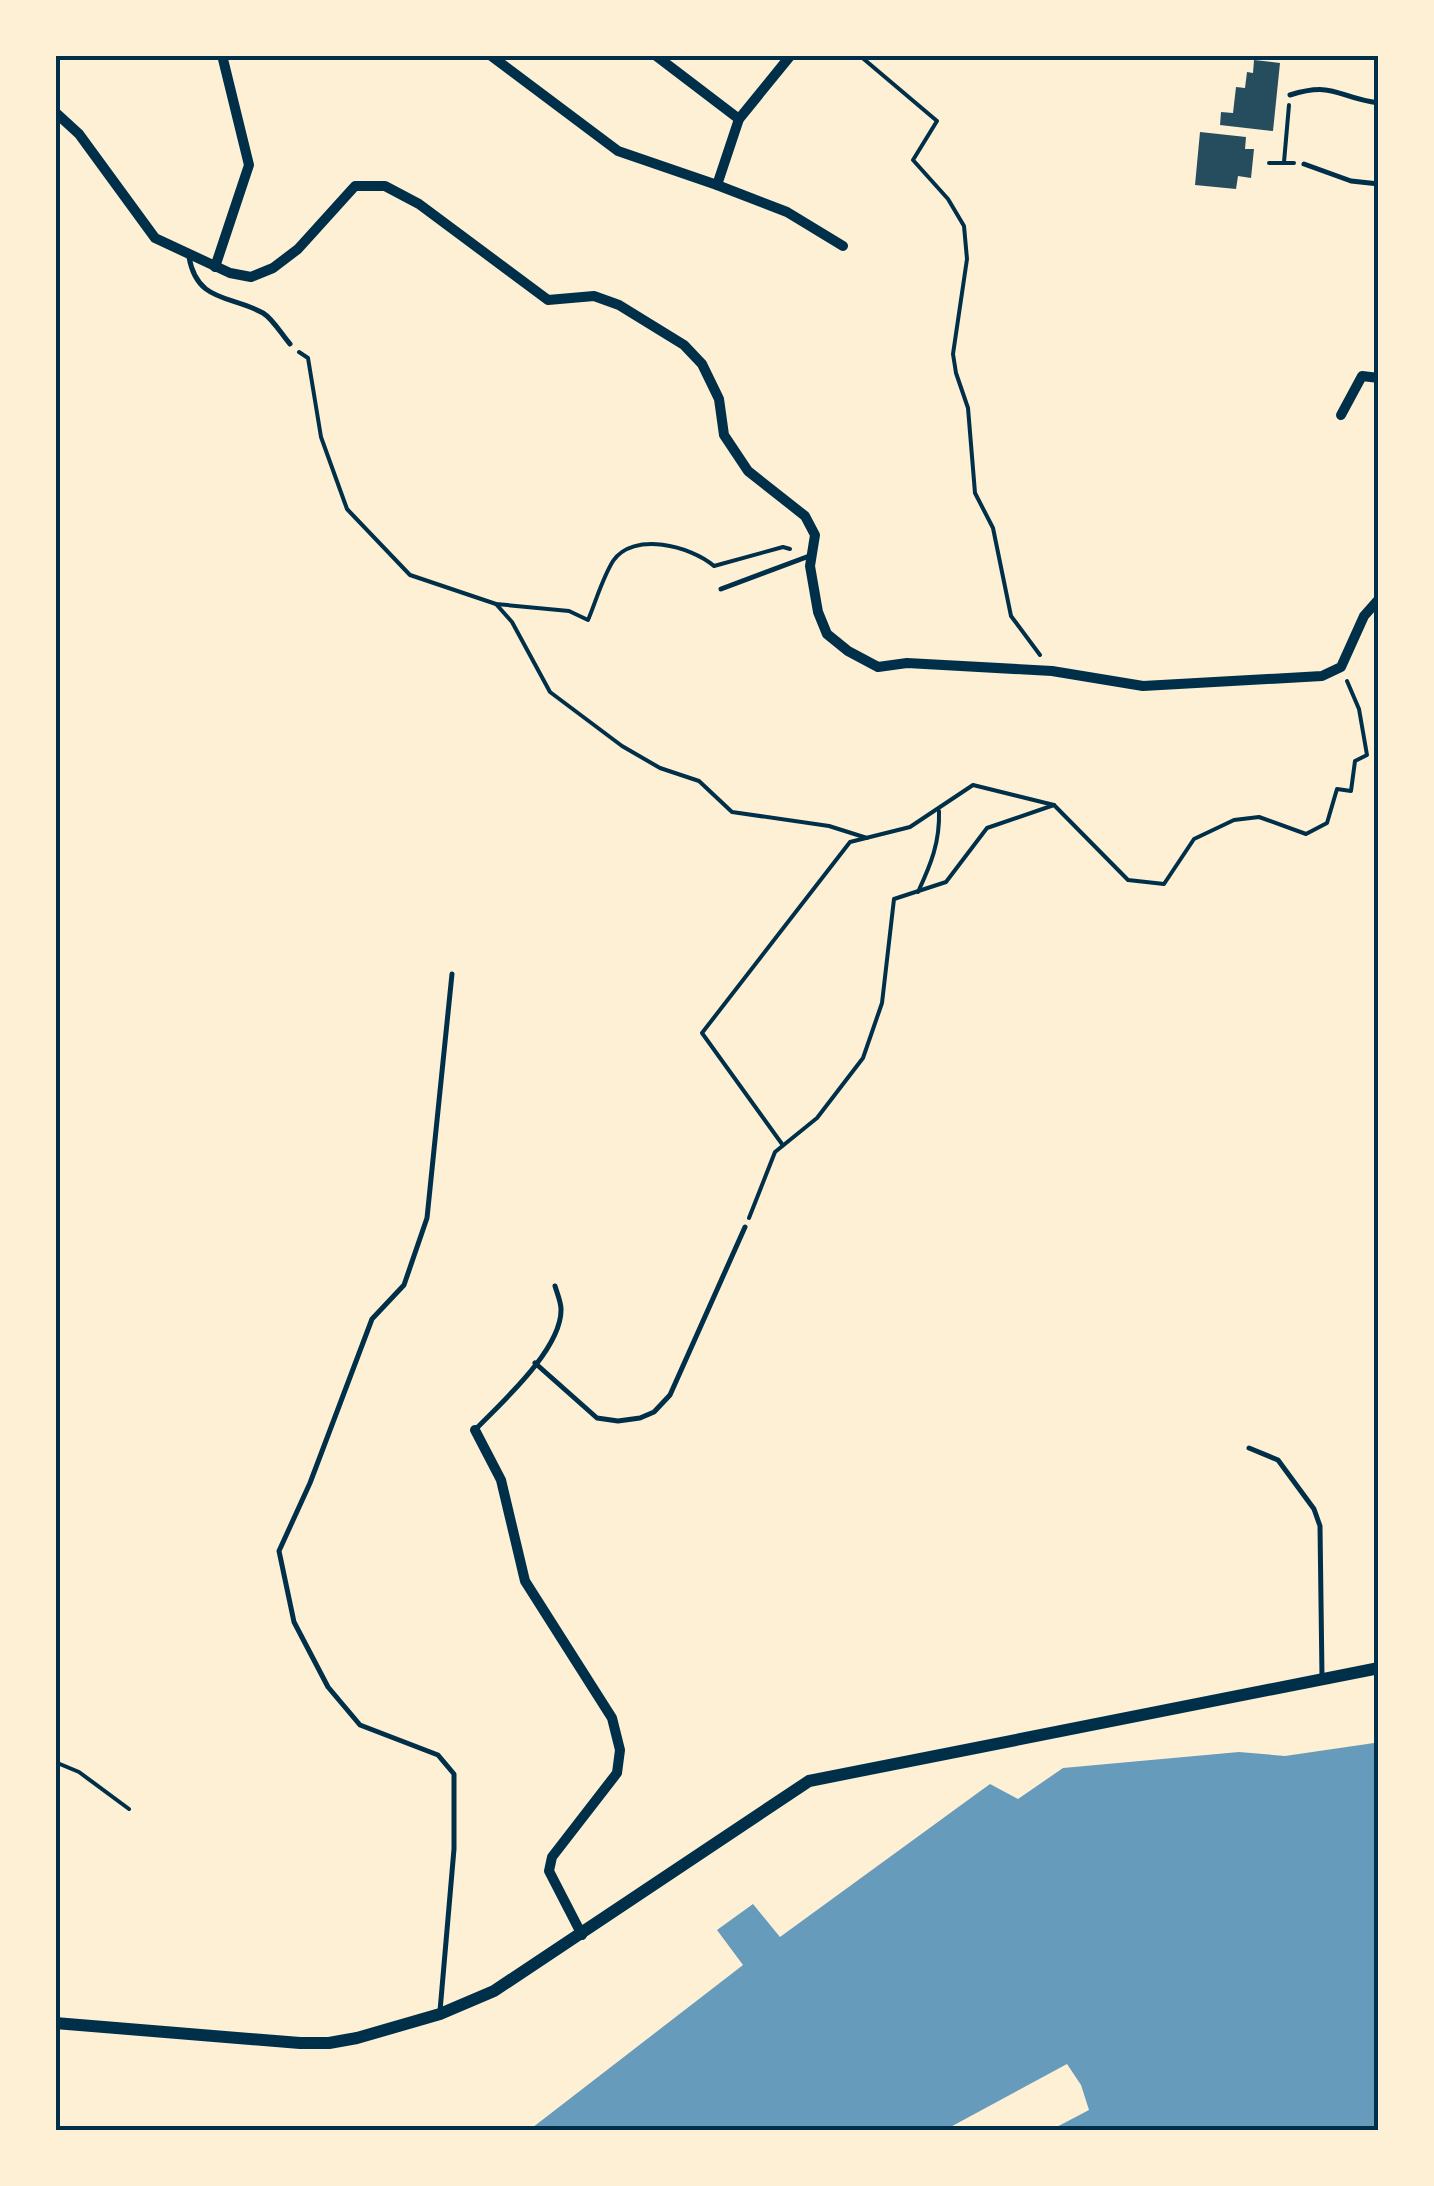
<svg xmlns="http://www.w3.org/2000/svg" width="1434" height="2186" viewBox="0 0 1434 2186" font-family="'Open Sans',sans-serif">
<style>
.water{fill:#669bbc}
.pier{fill:#fdf0d5}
.building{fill:#264d5e}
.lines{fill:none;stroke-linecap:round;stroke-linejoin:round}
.path{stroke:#003049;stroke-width:4}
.service{stroke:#003049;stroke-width:5}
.minor{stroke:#003049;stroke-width:10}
.tertiary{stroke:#003049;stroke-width:12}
.neatline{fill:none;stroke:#003049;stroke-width:4}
</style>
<rect width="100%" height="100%" fill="#fdf0d5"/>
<polygon class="water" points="1374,1743 1379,1750 1379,2131 528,2131 743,1965 717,1930 753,1904 780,1937 990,1784 1018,1799 1063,1768 1239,1752 1285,1756"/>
<polygon class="pier" points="1067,2064 1081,2085 1089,2110 1049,2131 943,2131"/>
<g class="building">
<polygon points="1254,60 1280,63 1273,131 1220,125 1221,112 1233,113 1236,87 1245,88 1247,72 1253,73"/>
<polygon points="1200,132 1246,137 1245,149 1254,149 1251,178 1238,176 1236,189 1195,185"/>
</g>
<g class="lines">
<g class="path">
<polyline points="859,55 937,121 913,160 948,199 964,226 967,259 953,354 956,373 968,408 975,493 993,528 1011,616 1040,655"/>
<polyline points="1284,162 1289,105"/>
<polyline points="1269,163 1294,163"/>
<polyline points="299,352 308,358 321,437 347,509 410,575 496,604 512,622 550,692 622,746 660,768 699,781 732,812 829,826 867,838"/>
<path d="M496 604 569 611 588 620C596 601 602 579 613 561 633 531 691 546 714 566L783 547 790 549"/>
<path d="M918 892C931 864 940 842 939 811"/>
<polyline points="782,1144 702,1033 850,842 910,827 973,785 1054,805"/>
<polyline points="749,1218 775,1152 817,1118 863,1058 882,1003 894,899 946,882 987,828 1054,805 1128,880 1164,884 1194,839 1234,820 1259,817 1306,834 1327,823 1337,789 1351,791 1355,761 1367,755 1359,709 1347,681"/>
<polyline points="55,1762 79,1772 129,1809"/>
</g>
<g class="service">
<path d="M1290 95C1335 81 1337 98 1379 103"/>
<polyline points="1304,164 1351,181 1379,184"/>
<path d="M189 257C197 303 231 295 263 313 273 319 282 335 290 344"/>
<polyline points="721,589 812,555"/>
<polyline points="535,1363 597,1418 618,1421 640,1418 654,1412 670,1395 745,1227"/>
<path d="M475 1430C501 1403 562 1349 561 1309 561 1302 557 1293 555 1286"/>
<polyline points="1249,1448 1278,1460 1314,1509 1320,1526 1322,1677"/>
<polyline points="440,2011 454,1849 454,1774 438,1755 360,1725 328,1687 294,1622 279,1551 310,1483 372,1319 404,1285 427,1218 452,974"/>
</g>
<g class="minor">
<polyline points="490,55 618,151 717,185 739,119 791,55"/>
<polyline points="655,55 739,119"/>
<polyline points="55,112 79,134 155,238 230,273 251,277 273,268 298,249 355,186 385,186 419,204 548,300 594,296 619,305 684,345 702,364 719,399 724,435 748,471 805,516 815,535 810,566 818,612 827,634 848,651 878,667 907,663 1052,671 1143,686 1322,676 1341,667 1364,616 1379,599"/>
<polyline points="717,185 787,212 843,246"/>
<polyline points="215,267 249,165 222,55"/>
<polyline points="1341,415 1362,376 1379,378"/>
<polyline points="475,1430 501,1480 525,1581 612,1718 620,1750 617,1773 552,1857 549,1871 582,1935"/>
</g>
<polyline class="tertiary" points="55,2023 300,2043 329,2043 357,2038 440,2014 494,1991 809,1781 1379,1668"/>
</g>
<rect width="1434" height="2186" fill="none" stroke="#fdf0d5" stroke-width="115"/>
<rect x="58" y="58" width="1318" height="2070" class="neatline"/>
</svg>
